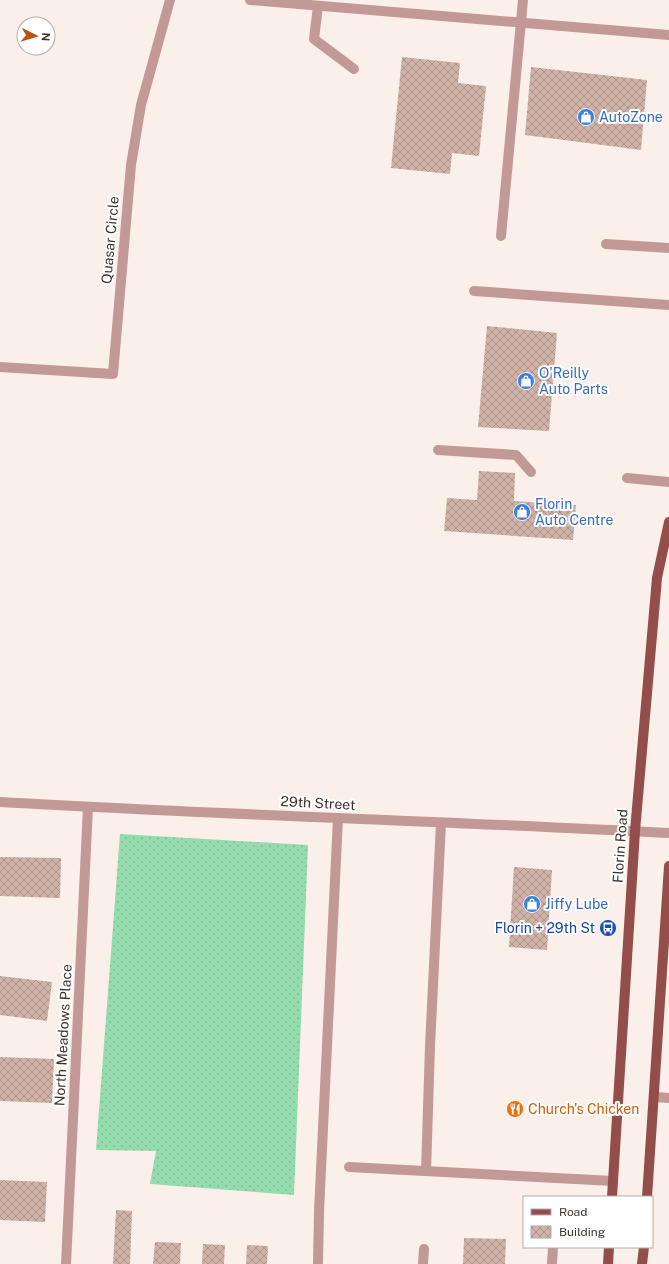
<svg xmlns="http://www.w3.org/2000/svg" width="669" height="1264" viewBox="0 0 669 1264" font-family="'Public Sans',sans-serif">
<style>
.grass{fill:url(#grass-dots)}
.building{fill:url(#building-cross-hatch)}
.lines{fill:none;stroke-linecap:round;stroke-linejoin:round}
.minor{stroke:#c29996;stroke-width:10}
.major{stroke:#934d4b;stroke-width:10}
.labels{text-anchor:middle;stroke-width:4;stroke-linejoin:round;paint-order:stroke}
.shop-label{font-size:14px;fill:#366cbe;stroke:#fff;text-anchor:start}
.street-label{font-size:14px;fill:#3d322d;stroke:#fff}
.transit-label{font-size:14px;fill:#164399;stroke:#fff;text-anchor:end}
.food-label{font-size:14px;fill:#c56008;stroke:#fff;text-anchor:start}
</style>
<defs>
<pattern id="grass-dots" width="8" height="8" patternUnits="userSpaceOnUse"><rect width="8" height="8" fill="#94dcad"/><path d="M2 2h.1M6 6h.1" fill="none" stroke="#80bd95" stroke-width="1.8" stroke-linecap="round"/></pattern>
<pattern id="building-cross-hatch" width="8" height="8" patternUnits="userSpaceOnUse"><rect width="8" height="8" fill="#d0b3a8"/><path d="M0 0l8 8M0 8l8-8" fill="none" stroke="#aa9289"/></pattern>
</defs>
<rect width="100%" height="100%" fill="#fbefea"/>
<polygon class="grass" points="120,834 308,845 294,1195 150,1184 156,1151 96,1150"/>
<g class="building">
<polygon points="402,57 460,63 458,83 486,86 479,156 452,153 450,174 391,168"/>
<polygon points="531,67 647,80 641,150 525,135"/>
<polygon points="487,326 557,333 549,431 478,427"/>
<polygon points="479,471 515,473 514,501 576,505 573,540 444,531 447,498 477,500"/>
<polygon points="0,857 61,858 60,898 0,896"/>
<polygon points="514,867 552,870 547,950 509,947"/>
<polygon points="0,976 52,982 47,1021 0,1015"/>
<polygon points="0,1057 54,1059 52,1103 0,1101"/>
<polygon points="0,1180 47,1182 45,1222 0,1220"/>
<polygon points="116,1210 132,1211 130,1264 113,1264"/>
<polygon points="464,1238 506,1239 505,1264 463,1264"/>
<polygon points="155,1242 181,1243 180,1264 153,1264"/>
<polygon points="203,1244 225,1245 224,1264 202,1264"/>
<polygon points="247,1245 268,1246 267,1264 246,1264"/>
</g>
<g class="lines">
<g class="minor">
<polyline points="250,0 669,35"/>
<polyline points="318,6 314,39 354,69"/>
<polyline points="501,236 523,0"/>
<polyline points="606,244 669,248"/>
<polyline points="474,291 669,305"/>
<polyline points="0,367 113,374 131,165 141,105 170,0"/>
<polyline points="438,450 516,455 531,472"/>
<polyline points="627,478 669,482"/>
<path d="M0 802C223 815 446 821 669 833"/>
<polyline points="655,1097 669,1098"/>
<polyline points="349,1167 613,1181"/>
<polyline points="426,1171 430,1046 441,823"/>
<polyline points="66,1264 88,807"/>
<polyline points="318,1264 319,1211 338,818"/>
<polyline points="423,1264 424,1249"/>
<polyline points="552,1264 553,1247"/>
</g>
<g class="major">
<polyline points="612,1197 635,831 657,578 669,522"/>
<polyline points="647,1197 669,866"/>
<polyline points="608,1264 609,1247"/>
<polyline points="642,1264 644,1247"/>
</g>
</g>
<defs>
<g id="shop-disc" transform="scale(0.9)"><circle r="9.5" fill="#3f7fe0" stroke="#fff"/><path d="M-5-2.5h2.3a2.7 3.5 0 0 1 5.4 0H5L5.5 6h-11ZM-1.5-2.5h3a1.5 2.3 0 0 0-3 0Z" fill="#fff"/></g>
<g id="bus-disc" transform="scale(0.9)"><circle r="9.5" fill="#1a4fb4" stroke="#fff"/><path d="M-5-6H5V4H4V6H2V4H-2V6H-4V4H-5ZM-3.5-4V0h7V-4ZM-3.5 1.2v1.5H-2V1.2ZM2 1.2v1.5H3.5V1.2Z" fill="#fff"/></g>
<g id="restaurant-disc" transform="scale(0.9)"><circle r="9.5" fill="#e8710a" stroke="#fff"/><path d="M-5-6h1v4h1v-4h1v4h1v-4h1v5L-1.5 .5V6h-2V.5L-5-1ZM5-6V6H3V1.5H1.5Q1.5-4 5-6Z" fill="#fff"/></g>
</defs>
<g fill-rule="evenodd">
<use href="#shop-disc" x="586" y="117"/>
<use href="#shop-disc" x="526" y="381"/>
<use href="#shop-disc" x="522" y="512"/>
<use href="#shop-disc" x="532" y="904"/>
<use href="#bus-disc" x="608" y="928"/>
<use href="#restaurant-disc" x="515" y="1109"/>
</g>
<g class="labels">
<g class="shop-label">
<text x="599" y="122">AutoZone</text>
<text x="539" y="378">O'Reilly<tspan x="539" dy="16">Auto Parts</tspan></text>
<text x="535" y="509">Florin<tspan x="535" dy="16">Auto Centre</tspan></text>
<text x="545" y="909">Jiffy Lube</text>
</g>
<g class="street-label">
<text transform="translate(110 240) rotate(-85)" y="5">Quasar Circle</text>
<text transform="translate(318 803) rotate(3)" y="5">29th Street</text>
<text transform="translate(620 846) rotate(-86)" y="5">Florin Road</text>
<text transform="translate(63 1035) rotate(-87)" y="5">North Meadows Place</text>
</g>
<g class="transit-label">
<text x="595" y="933">Florin + 29th St</text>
</g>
<g class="food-label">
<text x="528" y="1114">Church's Chicken</text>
</g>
</g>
<rect x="523" y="1196" width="130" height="52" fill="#ffffff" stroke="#b1adab"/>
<rect x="531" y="1209" width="20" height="6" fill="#934d4b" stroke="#b1adab"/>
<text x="559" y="1216" font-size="12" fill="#3d322d">Road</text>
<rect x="531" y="1226" width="20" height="12" fill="url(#building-cross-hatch)" stroke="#b1adab"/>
<text x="559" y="1236" font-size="12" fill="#3d322d">Building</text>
<g transform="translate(36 36) rotate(95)"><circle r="19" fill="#ffffff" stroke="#b1adab"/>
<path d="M0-3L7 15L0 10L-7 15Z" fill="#b55414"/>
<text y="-6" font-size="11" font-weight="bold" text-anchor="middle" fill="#3d322d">N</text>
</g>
</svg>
